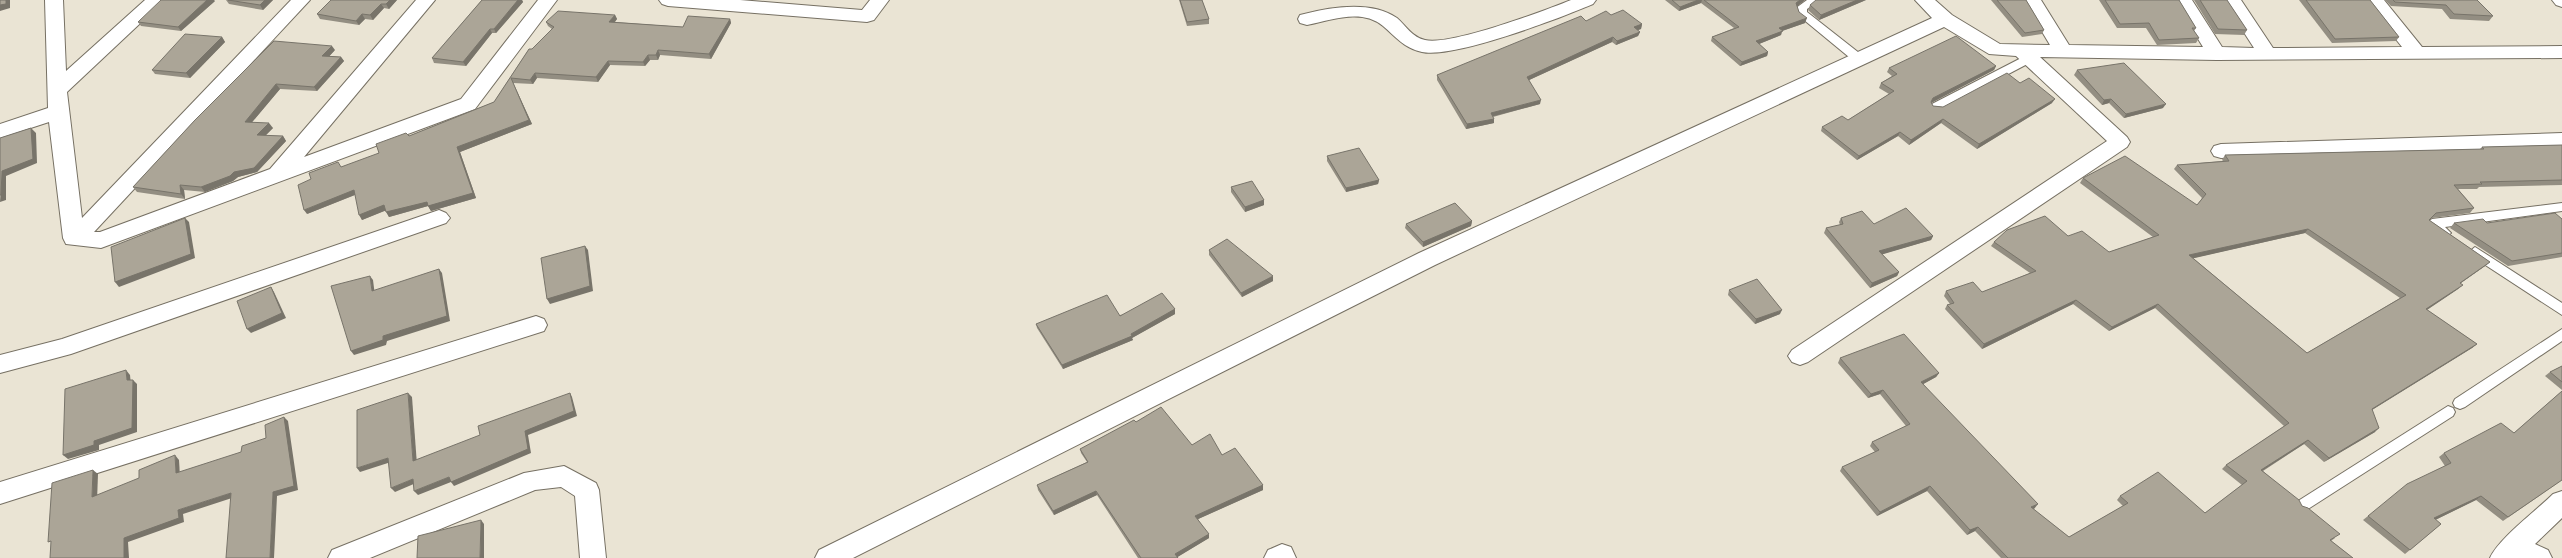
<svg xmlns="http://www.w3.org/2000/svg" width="2562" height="558" viewBox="0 0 2562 558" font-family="'Varela Round',sans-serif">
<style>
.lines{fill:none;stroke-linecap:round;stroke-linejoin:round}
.lane-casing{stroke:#767063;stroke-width:2}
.street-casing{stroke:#767063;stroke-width:2}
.lane{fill:#fff;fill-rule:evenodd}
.street{fill:#fff;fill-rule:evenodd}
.wall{fill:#938e82;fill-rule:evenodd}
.shaded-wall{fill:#78746a}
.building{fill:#aba597;stroke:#78746a;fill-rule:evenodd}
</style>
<rect width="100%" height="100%" fill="#eae4d4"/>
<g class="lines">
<g class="lane-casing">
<g id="lane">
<polygon points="1807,0 1820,0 1807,9 1807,12 1863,56 1865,59 1863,62 1855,62 1798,15 1796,8"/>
<polygon points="2029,54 2035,58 2033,61 1940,110 1932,110 1930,107 1932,104"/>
<polygon points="2562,203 2562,211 2445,227 2451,233 2445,238 2426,224 2432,219"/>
<polygon points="2475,247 2562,303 2562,315 2470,255 2469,252"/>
<polygon points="2562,329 2562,341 2465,407 2460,409 2455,407 2453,403 2455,399"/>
<polygon points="2448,406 2453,408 2455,412 2453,416 2308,509 2303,511 2298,509 2296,505 2298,501"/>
</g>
</g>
<g class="street-casing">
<g id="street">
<polygon points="45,0 63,0 66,71 145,0 165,0 67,92 82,218 291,0 310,0 94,232 100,232 270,169 416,0 435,0 304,157 461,99 538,0 557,0 475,109 101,248 66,244 63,238 49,122 0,138 0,124 48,108"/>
<polygon points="659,0 740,0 862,10 870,0 889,0 874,20 867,22 668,6 662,4"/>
<path d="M1571 0H1596L1593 4C1560 18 1454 59 1422 52 1404 48 1396 37 1383 26 1362 8 1331 20 1307 25L1300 23 1298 19 1300 15C1330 7 1371 0 1397 18 1405 25 1413 38 1425 40 1450 46 1544 11 1571 0Z"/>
<polygon points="1915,0 1935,0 1952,15 2000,44 2050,45 2023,0 2041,0 2069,45 2203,47 2174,0 2192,0 2222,47 2254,48 2223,0 2241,0 2273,48 2402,47 2365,0 2384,0 2422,47 2562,46 2562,58 2217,60 2040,57 2127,137 2130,142 2127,147 1808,362 1800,365 1792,362 1788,356 1792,350 2107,141 2016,56 1989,54 1944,27 1435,265 853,558 815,558 819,550 1419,253 1932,18"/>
<polygon points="2552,0 2562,0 2562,7 2556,5"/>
<polygon points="2562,133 2562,147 2221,158 2214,156 2211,151 2214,146 2221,144"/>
<polygon points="439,210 446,213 450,218 446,223 71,354 0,373 0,355 62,339"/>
<polygon points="536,316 544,319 547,325 544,331 0,504 0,482"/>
<polygon points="564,466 596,483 599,490 606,558 580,558 575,496 561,487 535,490 370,558 328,558 332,550 524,473"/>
<path d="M2562 491V518L2535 544 2548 550 2552 558H2490C2499 538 2536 511 2553 494Z"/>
<polygon points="1282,544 1291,547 1296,558 1264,558 1268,550"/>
</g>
</g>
<use href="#lane" class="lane"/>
<use href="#street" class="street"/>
</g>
<g class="wall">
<polygon points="226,0 273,0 263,10 229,4"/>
<polygon points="397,0 389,9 384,8 373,20 365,19 359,25 320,19 317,14"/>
<polygon points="482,0 522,0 523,2 496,33 492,33 466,66 434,63 432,58"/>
<polygon points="1179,0 1202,0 1209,19 1209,24 1187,26 1180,3"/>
<polygon points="1665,0 1805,0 1797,6 1799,12 1805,23 1782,31 1781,35 1759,44 1768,52 1767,56 1740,66 1711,41 1712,37 1734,28 1701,3 1679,11"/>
<polygon points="1866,0 1819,20 1808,10 1810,5"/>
<polygon points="1991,0 2026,0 2044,30 2042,34 2022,37"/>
<polygon points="2099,0 2179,0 2196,28 2194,31 2199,38 2196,43 2157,45 2146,28 2117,28"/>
<polygon points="2194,0 2227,0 2247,30 2244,35 2215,34"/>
<polygon points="2299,0 2370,0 2399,37 2396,41 2332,43"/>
<polygon points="2385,0 2477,0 2493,16 2489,21 2450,19 2442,9 2391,6"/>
<polygon points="215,1 181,31 141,26 138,22"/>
<polygon points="615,15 617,19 615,22 683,27 730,19 731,23 711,59 660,55 658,60 650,60 645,66 610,65 598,82 537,78 533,84 513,83 532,124 460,152 476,198 431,211 428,206 389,217 386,210 362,220 355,195 307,214 379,153 409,136 494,102 529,49 532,49 552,29 548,26 546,22"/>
<polygon points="1611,15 1642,24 1641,29 1637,30 1640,32 1638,36 1616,45 1612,42 1529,80 1540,104 1493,117 1494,123 1466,129 1437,80 1437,75"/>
<polygon points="222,37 225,42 190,78 155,74 152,70"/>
<polygon points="335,50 329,56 341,57 344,61 317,91 280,89 252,122 273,128 265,136 283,136 286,141 257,172 238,177 233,181 205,192 184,190 185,199 137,192 133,187 195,120"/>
<polygon points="1996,66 1994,70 1931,103 1933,106 1943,107 2020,83 2052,103 1977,149 1941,123 1909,145 1898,136 1857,160 1821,131 1822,127 1848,120 1889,94 1879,88 1881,83 1892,76 1887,72 1889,68"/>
<polygon points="2077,70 2163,108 2124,118 2109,103 2102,105 2074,75"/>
<path d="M2562 145V185L2479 187 2477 189H2458L2474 208 2470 213 2432 218 2429 220 2490 262 2485 266 2461 283 2458 289 2427 310 2477 344 2472 348 2372 410 2375 432 2324 462 2304 444 2263 471 2302 506 2335 538 2331 541 2353 558H2001L1975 531 1967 535 1927 491 1877 516 1840 471 1842 467 1875 452 1870 446 1872 442 1906 426 1880 394 1868 398 1838 363 1840 358 1939 373 1936 377 1923 384 2034 509H2033L2069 537 2123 506 2117 500 2120 496 2205 513 2242 485 2222 469 2226 465 2284 426 2155 308 2109 331 2073 304 1982 349 1945 309 1947 305 1950 304 1944 296 1946 291 1982 292 2030 273 1991 246 1994 242 2068 236 2109 252 2153 237 2080 183 2083 178 2197 205 2202 198 2174 169 2177 165 2223 161 2222 160 2225 155 2480 149 2482 147ZM2305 233 2400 298 2307 353 2193 258Z"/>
<polygon points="1327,156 1379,180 1378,184 1346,192 1327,161"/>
<polygon points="1231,187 1264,200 1264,205 1245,212 1231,192"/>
<polygon points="1841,218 1874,224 1933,236 1931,240 1882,254 1899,272 1897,276 1870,288 1824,233 1826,228 1840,225 1839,222"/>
<polygon points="2562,219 2562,257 2508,266 2450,228 2454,223 2487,223"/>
<polygon points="1472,221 1471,226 1423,247 1405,228 1406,224"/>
<polygon points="1209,250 1273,281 1242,297 1209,255"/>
<polygon points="1729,290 1780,314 1755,324 1728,295"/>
<polygon points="1175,309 1175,314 1132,338 1133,340 1063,369 1037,328 1036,324"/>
<polygon points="2562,366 2562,390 2545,376 2550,372"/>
<polygon points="2562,391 2562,480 2503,521 2476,500 2435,520 2441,524 2405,554 2363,520 2368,516 2445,466 2439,457 2444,453 2514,433"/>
<polygon points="1136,422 1192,445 1222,455 1263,485 1263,490 1198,519 1209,538 1177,557 1178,558 1138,558 1097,495 1054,515 1038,490 1037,485 1087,462 1081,453 1080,449"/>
</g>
<g class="shaded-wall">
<polygon points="6,0 10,0 10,8 0,11 0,5"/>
<polygon points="207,0 214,0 215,1 181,31 178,27"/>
<polygon points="265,0 273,0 263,10 260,5"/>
<polygon points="390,0 397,0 389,9 386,4"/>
<polygon points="518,0 522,0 523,2 496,33 494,29"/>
<polygon points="1698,0 1702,0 1701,3 1679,11 1680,7"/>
<polygon points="1800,0 1805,0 1795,8 1796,3"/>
<polygon points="1857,0 1866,0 1819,20 1821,15"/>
<polygon points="381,4 384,8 373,20 370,15"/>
<polygon points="362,14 365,19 359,25 356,21"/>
<polygon points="615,15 617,19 611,26 609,22"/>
<polygon points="1807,18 1805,23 1782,31 1781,35 1754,46 1756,41 1779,28"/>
<polygon points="730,19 731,23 711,59 709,54"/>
<polygon points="1642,24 1641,29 1633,32 1634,27"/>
<polygon points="490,29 492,33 466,66 463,62"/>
<polygon points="1640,32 1638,36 1616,45 1617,41"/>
<polygon points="222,37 225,42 190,78 186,73"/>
<polygon points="1613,37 1612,42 1527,81 1527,77"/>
<polygon points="332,46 335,50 325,61 322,56"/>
<polygon points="658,50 660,55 658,60 656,55"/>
<polygon points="1768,52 1767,56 1740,66 1742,62"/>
<polygon points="648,55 650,60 645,66 643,62"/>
<polygon points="341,57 344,61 317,91 314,87"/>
<polygon points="608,61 610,65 598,82 596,77"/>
<polygon points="1996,66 1994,70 1931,103 1931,102 1933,98"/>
<polygon points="535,73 537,78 533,84 530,80"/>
<polygon points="511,78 532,124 460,152 476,198 431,211 428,206 389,217 386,212 457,147 529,120"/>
<polygon points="276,84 280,89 248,127 245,122"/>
<polygon points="2055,99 2052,103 1977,149 1979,144"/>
<polygon points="2111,99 2109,103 2102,105 2104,100"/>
<polygon points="1541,100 1540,104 1490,117 1491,113"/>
<polygon points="2166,104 2163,108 2124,118 2126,114"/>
<polygon points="1494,119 1494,123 1466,129 1467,124"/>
<polygon points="1943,119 1941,123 1909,145 1911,140"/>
<polygon points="269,123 273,128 261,140 257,135"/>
<polygon points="31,128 36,133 37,163 6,176 6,200 0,202 2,171"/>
<polygon points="1900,132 1898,136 1857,160 1859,156"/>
<polygon points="283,136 286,141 257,172 238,177 233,181 205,192 201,187 234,172"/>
<polygon points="1379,180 1378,184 1346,192 1346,188"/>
<polygon points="180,185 184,190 185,199 181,194"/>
<polygon points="354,190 357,194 307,214 304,210"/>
<polygon points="1264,200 1264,205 1245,212 1245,207"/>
<polygon points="384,205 387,210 362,220 359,215"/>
<polygon points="185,218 189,222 195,258 119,287 115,282"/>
<polygon points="1472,221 1471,226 1423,247 1423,242"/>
<polygon points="2308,229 2305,233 2186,260 2189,255"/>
<polygon points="1933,236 1931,240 1877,256 1879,251"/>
<polygon points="585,246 588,250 593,291 550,304 547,299"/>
<polygon points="2490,262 2485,266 2455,287 2460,283"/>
<polygon points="439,269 442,273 450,321 387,341 386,345 354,355 351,351 383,336"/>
<polygon points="1899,272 1897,276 1870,288 1872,283"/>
<polygon points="370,276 373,280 375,296 372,291"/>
<polygon points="1273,276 1273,281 1242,297 1241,293"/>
<polygon points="2463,285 2458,289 2422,313 2426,309"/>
<polygon points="271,287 274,292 286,318 251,333 247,329"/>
<polygon points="2076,300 2073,304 1982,349 1984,344"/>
<polygon points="2158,304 2155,308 2109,331 2112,327"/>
<polygon points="1175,309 1175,314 1132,338 1133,340 1063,369 1062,365 1131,334"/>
<polygon points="1782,310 1780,314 1755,324 1756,319"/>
<polygon points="2477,344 2472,348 2367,413 2372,409"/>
<polygon points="126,370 130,375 131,385 127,380"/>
<polygon points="1939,373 1936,377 1918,387 1921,382"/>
<polygon points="133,380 137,384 137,432 99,445 99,450 68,459 63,455"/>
<polygon points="1883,390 1880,394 1868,398 1871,394"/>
<polygon points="408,393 412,397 417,465 413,461"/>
<polygon points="570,393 572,397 577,416 528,435 531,453 454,486 451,482 418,495 414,491 449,477 525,431"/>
<polygon points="284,417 288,421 298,490 277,496 274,558 270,558 273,492"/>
<polygon points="2379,428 2375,432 2324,462 2329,458"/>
<polygon points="2308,440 2304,444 2257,474 2261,470"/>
<polygon points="175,455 179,460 180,477 176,473"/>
<polygon points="388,458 391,462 360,472 357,468"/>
<polygon points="93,470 98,474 97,501 92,497"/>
<polygon points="413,479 416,483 395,492 391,488"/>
<polygon points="1263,485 1263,490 1196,520 1195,516"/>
<polygon points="1930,486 1927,491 1877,516 1880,512"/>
<polygon points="1096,491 1097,495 1054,515 1053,511"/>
<polygon points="231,493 235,497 183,514 184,522 128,542 129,558 124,558 124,538 178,510"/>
<polygon points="2481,496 2476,500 2429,523 2434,518"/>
<polygon points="2038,504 2034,509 2028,511 2031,507"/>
<polygon points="481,520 484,524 484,558 480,558"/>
<polygon points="1978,527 1975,531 1967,535 1970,530"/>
<polygon points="1209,534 1209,538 1176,558 1175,554"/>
</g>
<g class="building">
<polygon points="0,0 6,0 6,4 0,5"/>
<polygon points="161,0 207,0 178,27 138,22"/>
<polygon points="228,0 265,0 260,5"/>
<polygon points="331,0 390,0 386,4 381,4 370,15 362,14 356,21 317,14"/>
<polygon points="482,0 518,0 494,29 490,29 463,62 432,58"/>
<polygon points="1180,0 1202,0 1209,19 1187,22"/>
<polygon points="1672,0 1698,0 1680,7"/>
<polygon points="1704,0 1800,0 1796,3 1799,12 1807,18 1779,28 1783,31 1756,41 1768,52 1742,62 1712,37 1739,27"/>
<polygon points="1816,0 1857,0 1821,15 1810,5"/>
<polygon points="1997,0 2026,0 2044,30 2025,33"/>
<polygon points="2105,0 2179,0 2196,28 2192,28 2199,38 2159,40 2149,23 2120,24"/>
<polygon points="2200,0 2227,0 2247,30 2218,29"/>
<polygon points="2306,0 2370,0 2399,37 2335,39"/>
<polygon points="2393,0 2477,0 2493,16 2454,14 2446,5 2395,2"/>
<polygon points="1623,10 1642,24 1634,27 1640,32 1617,41 1613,37 1527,77 1541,100 1491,113 1494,119 1467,124 1437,75 1581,16 1586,21 1606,11 1611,15"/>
<polygon points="558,11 615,15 609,22 683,27 688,16 730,19 709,54 658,50 656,55 648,55 643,62 608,61 596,77 535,73 530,80 511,78 529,120 457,147 473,193 428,206 427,202 386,212 384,205 359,215 354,190 304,210 298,185 311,179 309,173 338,162 341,167 379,153 376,144 406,133 409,136 494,102 529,49 532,49 554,27 546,22"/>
<polygon points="185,34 222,37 186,73 152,70"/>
<polygon points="1956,36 1996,66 1933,98 1931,102 1933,106 1943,107 2007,73 2020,83 2029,78 2055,99 1979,144 1943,119 1911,140 1900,132 1859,156 1822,127 1842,116 1848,120 1894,91 1881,83 1897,74 1889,68"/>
<polygon points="274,41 332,46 322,56 341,57 314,87 276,84 245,122 269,123 257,135 283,136 254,168 234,172 230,176 201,187 180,185 181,194 133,187 195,120"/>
<polygon points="2124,63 2166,104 2126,114 2111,99 2104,100 2077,70"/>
<polygon points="31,128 33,159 2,171 1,195 0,195 0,138"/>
<path d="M2562 145V180L2480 182 2482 184 2454 185 2474 208 2436 213 2429 220 2490 262 2460 283 2463 285 2426 309 2477 344 2372 409 2379 428 2329 458 2308 440 2261 470 2299 500 2302 506 2308 508 2340 534 2330 540 2353 558H2008L1978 527 1970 530 1930 486 1880 512 1842 467 1879 450 1872 442 1910 424 1883 390 1871 394 1840 358 1904 334 1939 373 1921 382 2038 504 2031 507 2069 537 2128 503 2120 496 2158 472 2205 513 2247 481 2226 465 2289 423 2158 304 2112 327 2076 300 1984 344 1947 305 1954 303 1946 291 1973 282 1982 292 2036 271 1994 242 2007 230 2045 216 2068 236 2082 231 2109 252 2159 235 2083 178 2125 156 2197 205 2206 194 2177 165 2229 161 2225 155 2484 149 2482 147ZM2308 229 2406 295 2307 353 2189 255Z"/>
<polygon points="1359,148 1379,180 1346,188 1327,156"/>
<polygon points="1252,181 1264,200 1245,207 1231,187"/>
<polygon points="1455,203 1472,221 1423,242 1406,224"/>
<polygon points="1906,208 1933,236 1879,251 1899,272 1872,283 1826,228 1843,224 1841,218 1862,211 1874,224"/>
<polygon points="2555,213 2562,219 2562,253 2512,261 2454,223 2483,219 2487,223"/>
<polygon points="185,218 191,254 115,282 111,247"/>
<polygon points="1227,239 1273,276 1241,293 1209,250"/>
<polygon points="585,246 590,286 547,299 541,258"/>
<polygon points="439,269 447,316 383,336 383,340 351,351 331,286 370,276 372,291"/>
<polygon points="1757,279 1782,310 1756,319 1729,290"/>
<polygon points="271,287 282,313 247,329 237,301"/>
<polygon points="1162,293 1175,309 1131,334 1132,336 1062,365 1036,324 1107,295 1120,316"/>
<polygon points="2562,366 2562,382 2550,372"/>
<polygon points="126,370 127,380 133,380 132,428 94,441 94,445 63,455 65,389"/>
<polygon points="2562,391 2562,480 2508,517 2481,496 2434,518 2441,524 2410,550 2368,516 2407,484 2451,463 2444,453 2501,423 2514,433"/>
<polygon points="408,393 413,461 480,435 478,426 570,393 574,411 525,431 528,449 451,482 449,477 414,491 413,479 391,488 388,458 357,468 357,410"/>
<polygon points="1161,407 1192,445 1210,434 1222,455 1235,448 1263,485 1195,516 1209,534 1175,554 1178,558 1141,558 1096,491 1053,511 1037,485 1088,462 1080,449 1134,420 1136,422"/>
<polygon points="284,417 294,486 273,492 270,558 226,558 231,493 178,510 179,518 124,538 124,558 50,558 51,541 48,542 52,483 93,470 92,497 139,478 139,470 175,455 176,473 241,452 242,446 266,438 265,425"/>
<polygon points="481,520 480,558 417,558 418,536"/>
</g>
</svg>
